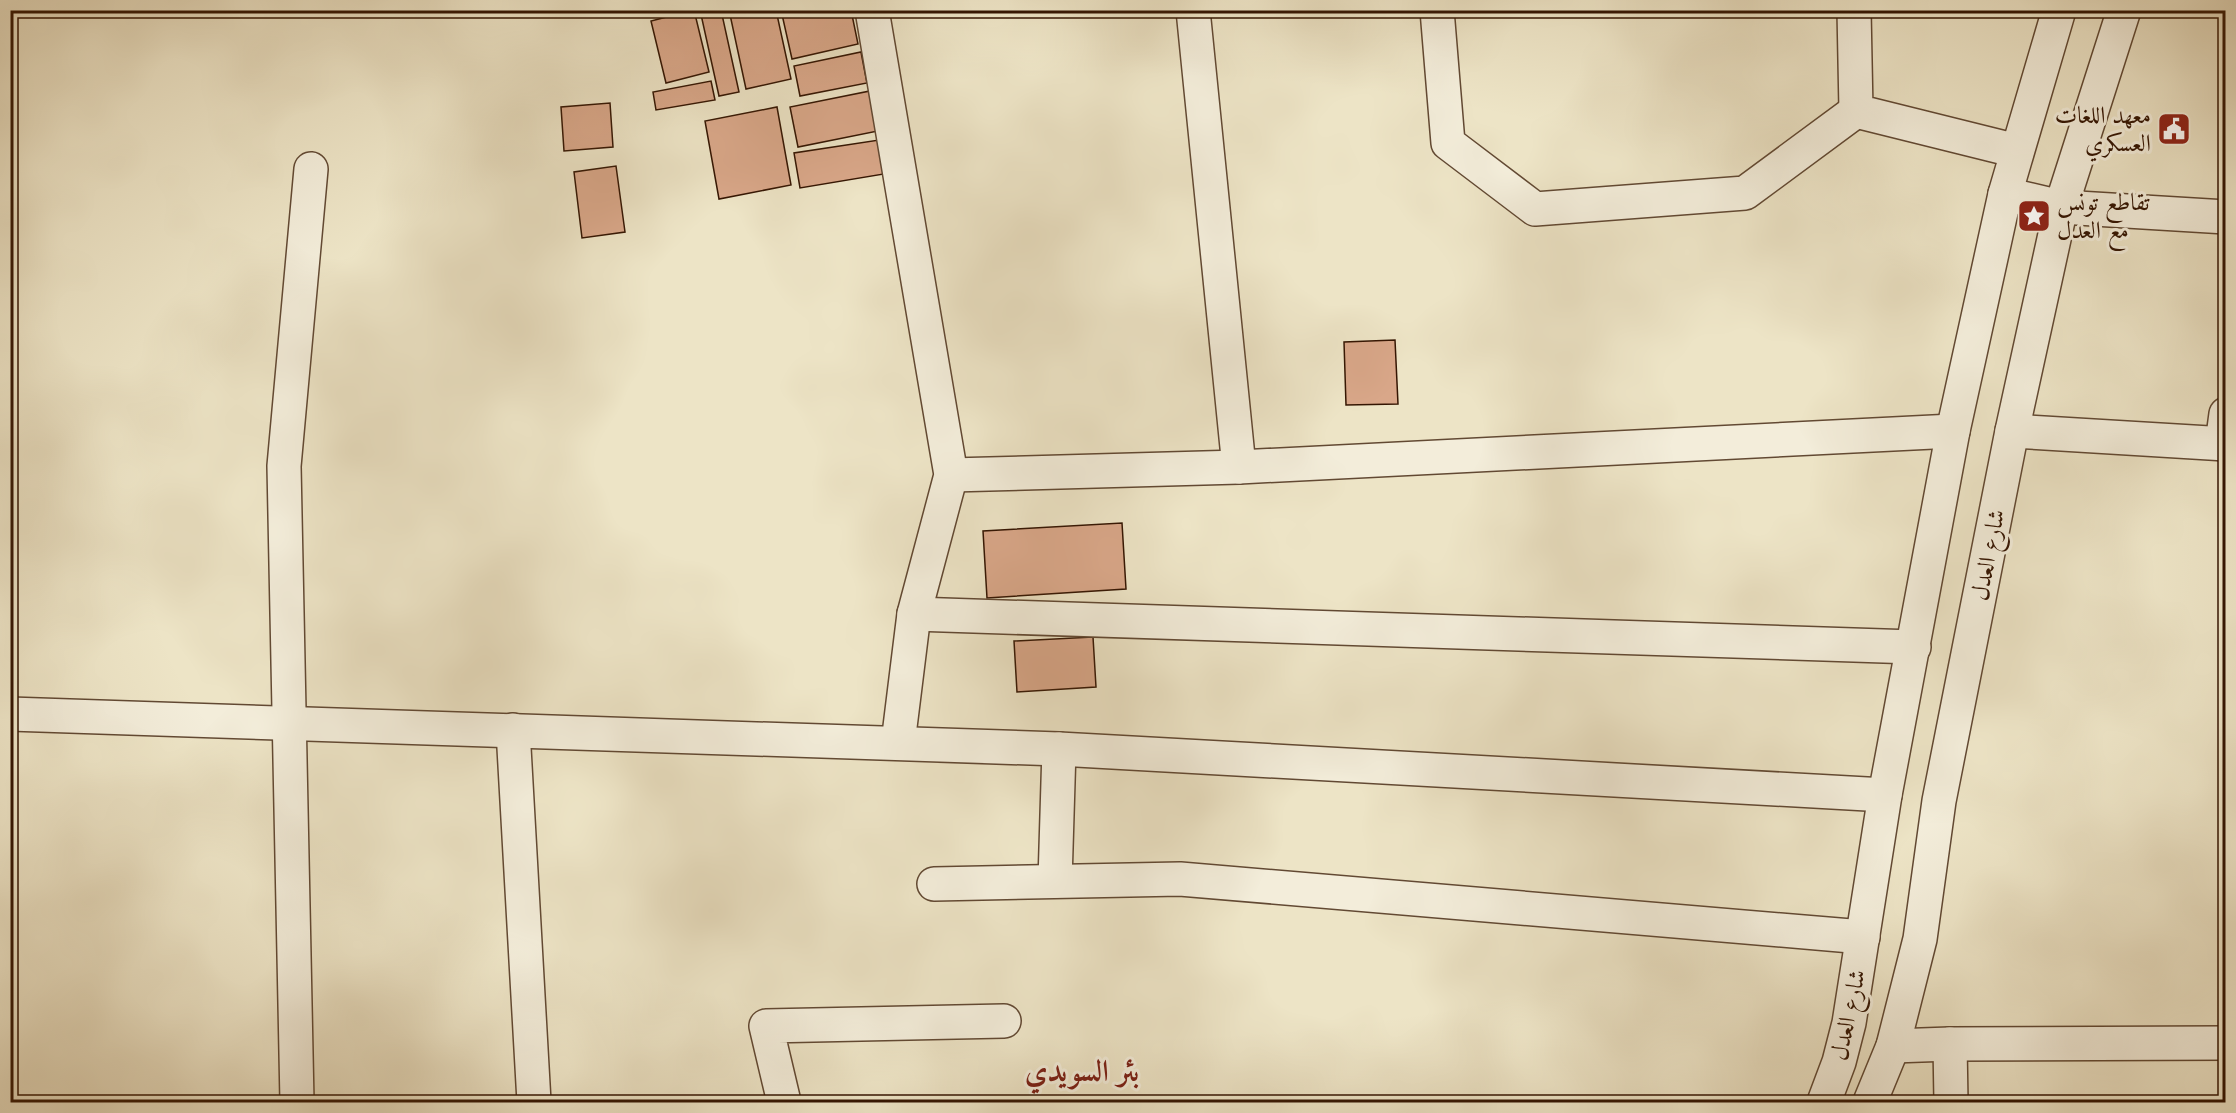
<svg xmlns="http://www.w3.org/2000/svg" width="2236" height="1113" viewBox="0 0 2236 1113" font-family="'Old Standard TT',Amiri,serif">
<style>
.building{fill:#d9a789;stroke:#341502;stroke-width:1.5}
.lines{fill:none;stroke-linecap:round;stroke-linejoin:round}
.minor-casing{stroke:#624933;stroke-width:36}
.minor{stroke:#f3edda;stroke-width:33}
.labels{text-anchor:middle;stroke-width:6;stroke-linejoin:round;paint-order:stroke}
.poi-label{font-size:24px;fill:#341502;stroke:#f3edda;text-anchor:end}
.street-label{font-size:24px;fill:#341502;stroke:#f3edda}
.district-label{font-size:30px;font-weight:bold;fill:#7a1f14;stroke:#f3edda}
</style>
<rect width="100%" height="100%" fill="#ede4c6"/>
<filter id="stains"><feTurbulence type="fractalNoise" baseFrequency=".00333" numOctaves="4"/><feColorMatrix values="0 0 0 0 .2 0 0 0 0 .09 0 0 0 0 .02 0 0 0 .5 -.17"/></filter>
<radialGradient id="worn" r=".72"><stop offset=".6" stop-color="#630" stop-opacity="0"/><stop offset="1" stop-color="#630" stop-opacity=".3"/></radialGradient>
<g class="building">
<polygon points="694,10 709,72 666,83 651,21"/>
<polygon points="700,10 721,10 739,92 719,96"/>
<polygon points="729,10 776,10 791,79 746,89"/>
<polygon points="781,10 851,10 858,44 792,59"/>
<polygon points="861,52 867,83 800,96 794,66"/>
<polygon points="711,81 715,100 656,110 653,92"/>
<polygon points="870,91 878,131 798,147 790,107"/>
<polygon points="610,103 613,147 564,151 561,107"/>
<polygon points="777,107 791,185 719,199 705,121"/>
<polygon points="879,140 884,174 800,188 794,153"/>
<polygon points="616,166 625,232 582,238 574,172"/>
<polygon points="1395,340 1398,404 1346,405 1344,342"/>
<polygon points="1122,523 1126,589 987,598 983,531"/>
<polygon points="1093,637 1096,687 1017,692 1014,641"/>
</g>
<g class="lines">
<g class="minor-casing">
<g id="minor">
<polyline points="872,10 951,475 914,614 898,743"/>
<polyline points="1193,10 1239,467"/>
<polyline points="1437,10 1448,143 1535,209 1745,193 1856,111"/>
<polyline points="1854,10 1856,111 2017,151"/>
<polyline points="2005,194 2061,207 2226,217"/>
<polyline points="2012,431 2226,444"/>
<polyline points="2222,444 2226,414"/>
<polyline points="951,475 1239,467 1953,431"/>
<polyline points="914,614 1914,647"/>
<polyline points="10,714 1059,749 1885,795"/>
<polyline points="513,730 534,1102"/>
<polyline points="1055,881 1059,749"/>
<polyline points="934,884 1180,879 1863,937"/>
<polyline points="1950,1044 1951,1102"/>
<polyline points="1893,1046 1950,1044 2226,1043"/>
<polyline points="297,1102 284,466 311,169"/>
<polyline points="784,1102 766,1026 1004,1021"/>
<polyline points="1824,1102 1839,1062 1849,1023 1885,795 1953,431 2005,194 2059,10"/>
<polyline points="1870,1102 1893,1046 1920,939 1939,801 2012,431 2061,207 2124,10"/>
</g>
</g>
<use href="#minor" class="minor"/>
</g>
<defs>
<g id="civic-square" transform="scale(1.725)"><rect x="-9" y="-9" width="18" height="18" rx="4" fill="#8f2418" stroke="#f3edda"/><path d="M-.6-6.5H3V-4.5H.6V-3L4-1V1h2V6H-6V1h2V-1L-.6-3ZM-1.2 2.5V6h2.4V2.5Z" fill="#fff"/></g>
<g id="sight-square" transform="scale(1.725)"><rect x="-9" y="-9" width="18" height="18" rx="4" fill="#8f2418" stroke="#f3edda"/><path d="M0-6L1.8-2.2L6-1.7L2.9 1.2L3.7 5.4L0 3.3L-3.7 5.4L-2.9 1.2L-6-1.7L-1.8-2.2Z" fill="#fff"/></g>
</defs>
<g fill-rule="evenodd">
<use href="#civic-square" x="2174" y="129"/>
<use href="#sight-square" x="2034" y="216"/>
</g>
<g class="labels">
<g class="poi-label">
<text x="2151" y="123">معهد اللغات<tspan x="2151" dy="28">العسكري</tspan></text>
<text x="2057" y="210" text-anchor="start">تقاطع تونس<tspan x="2057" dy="28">مع العدل</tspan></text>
</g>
<g class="street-label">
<text transform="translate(1988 555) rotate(-79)" y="8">شارع العدل</text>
<text transform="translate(1848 1015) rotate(-78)" y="8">شارع العدل</text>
</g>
<g class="district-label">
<text x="1082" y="1081">بئر السويدي</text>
</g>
</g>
<rect width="2236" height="1113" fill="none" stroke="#ede4c6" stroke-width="36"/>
<rect x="12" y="12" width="2212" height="1089" fill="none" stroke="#341502" stroke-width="3"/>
<rect x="18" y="18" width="2200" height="1077" fill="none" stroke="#341502" stroke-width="1.5"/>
<rect width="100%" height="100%" filter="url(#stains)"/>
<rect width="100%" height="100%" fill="url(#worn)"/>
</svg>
